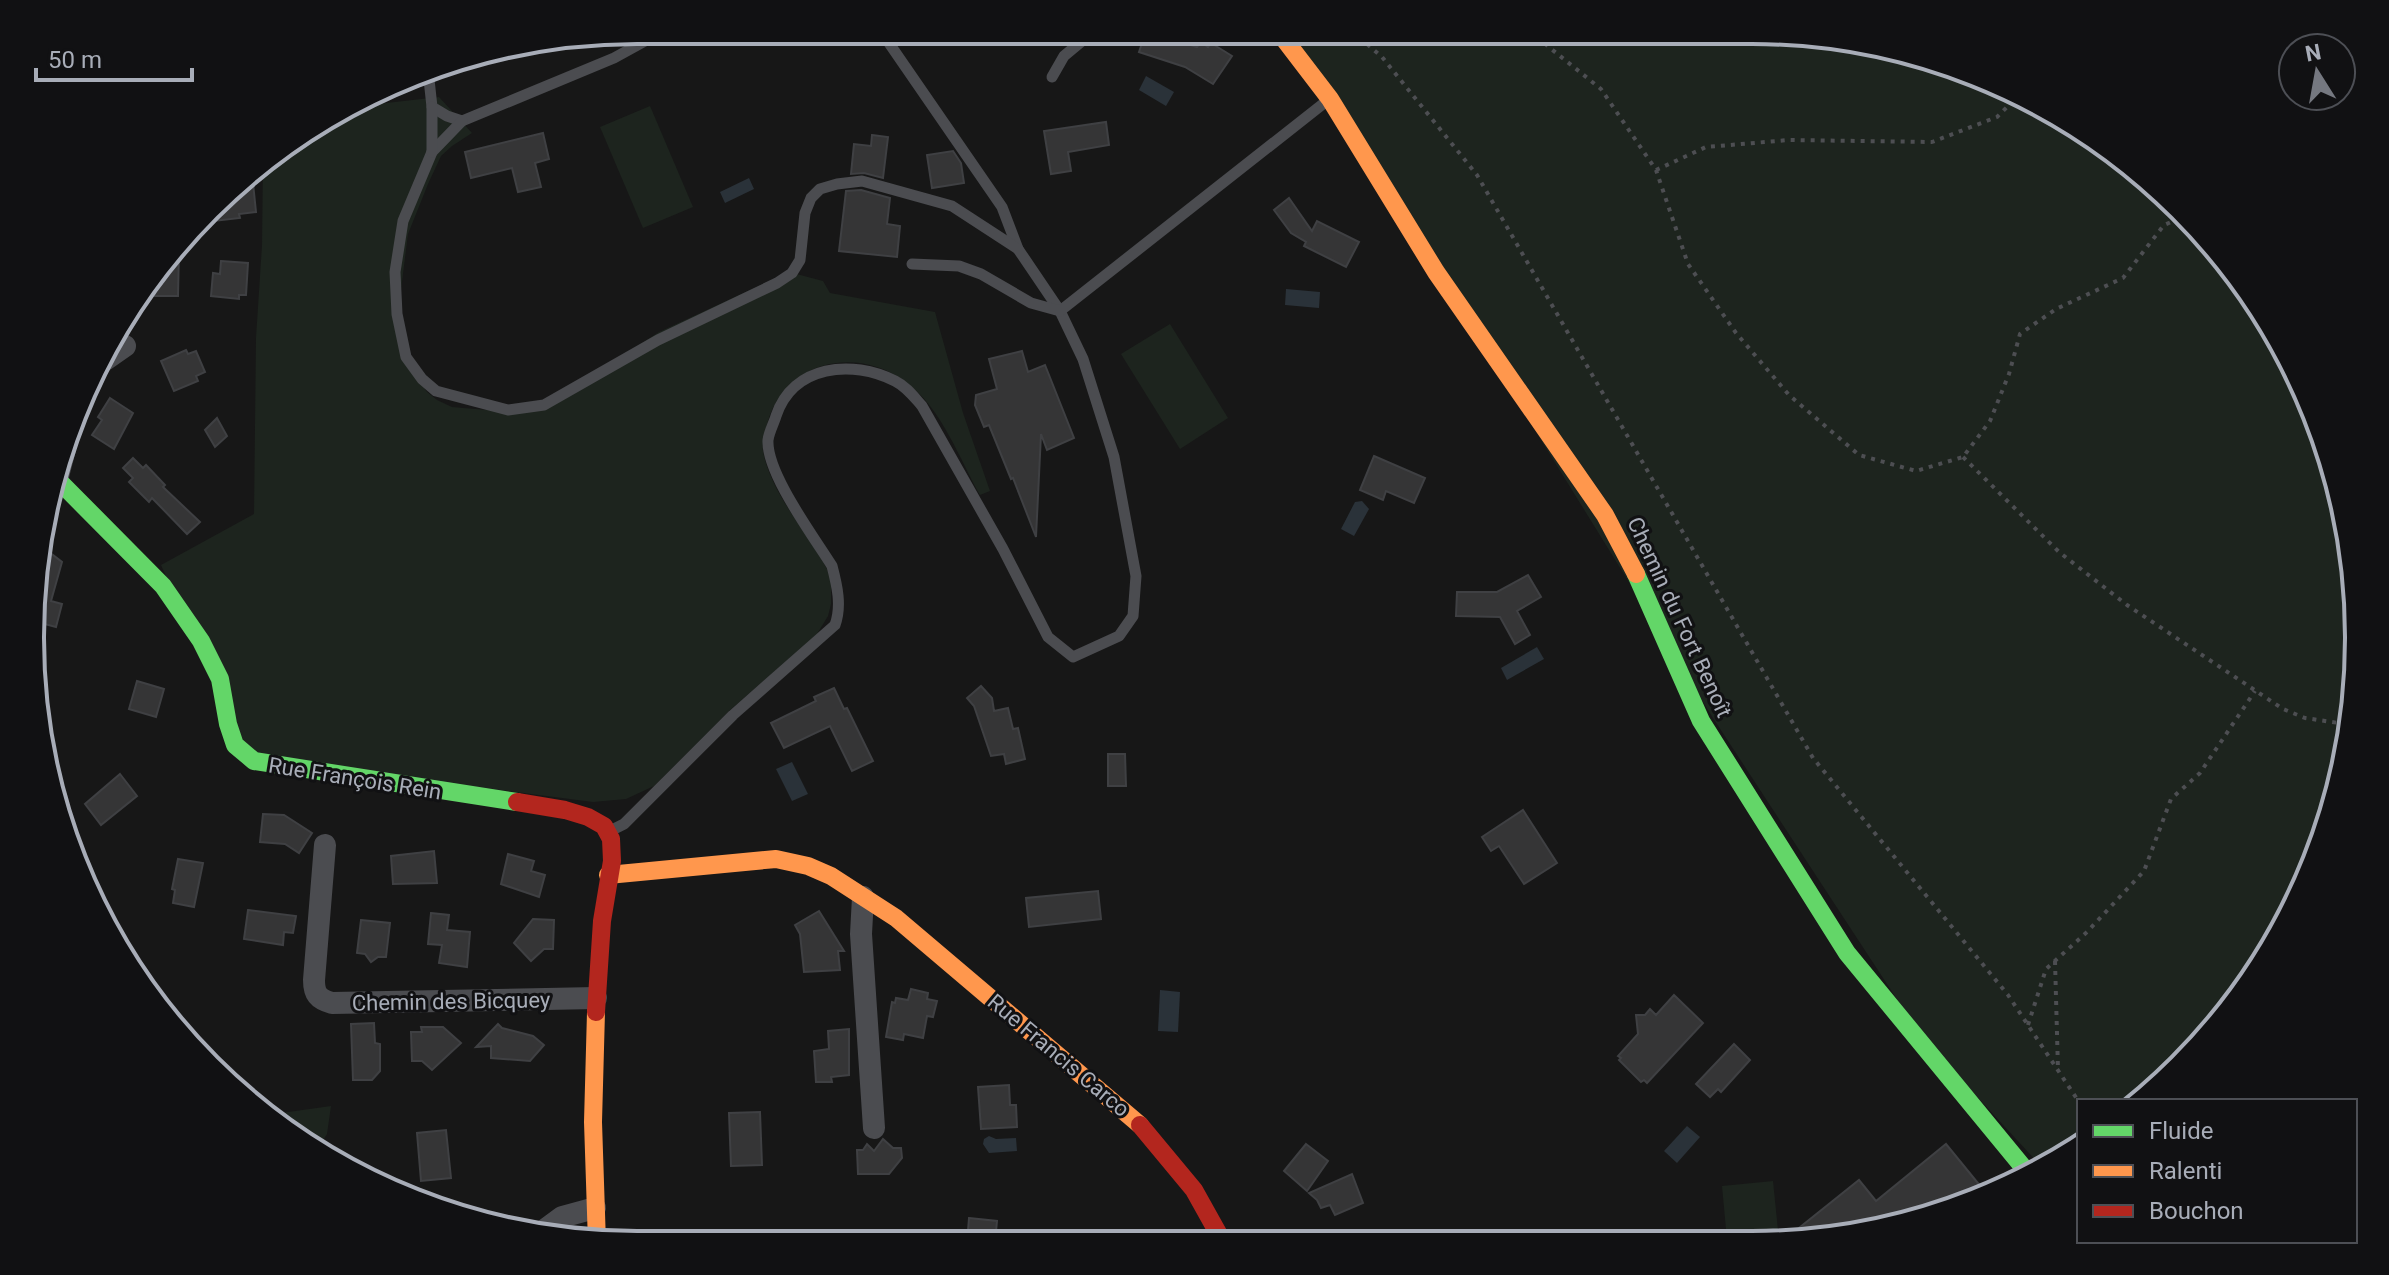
<svg xmlns="http://www.w3.org/2000/svg" width="2389" height="1275" viewBox="0 0 2389 1275" font-family="Roboto,sans-serif">
<style>
.green{fill:#1d241e}
.water{fill:#2a3239}
.building{fill:#353536;stroke:#3f4043;stroke-width:2}
.lines{fill:none;stroke-linecap:round;stroke-linejoin:round}
.path{stroke:#4d4e52;stroke-width:4;stroke-dasharray:4 6;stroke-linecap:butt}
.lane{stroke:#4b4c50;stroke-width:11}
.street{stroke:#4b4c50;stroke-width:22}
.fast{stroke:#63d668;stroke-width:18}
.slow{stroke:#ff974d;stroke-width:18}
.jam{stroke:#b3261e;stroke-width:18}
.labels{text-anchor:middle;stroke-width:6;stroke-linejoin:round;paint-order:stroke}
.street-label{font-size:22px;fill:#a8adb8;stroke:#111113}
.rim{fill:none;stroke:#a8adb8;stroke-width:4}
</style>
<rect width="100%" height="100%" fill="#171717"/>
<g class="green">
<polygon points="1288,31 1791,31 1909,51 2055,111 2152,180 2233,267 2296,368 2338,480 2358,597 2354,716 2327,832 2278,941 2208,1038 2136,1101 2079,1101 2079,1148 2041,1166 1921,1036 1713,718"/>
<path d="M439 97 472 133 452 146 441 156 428 184 408 234 400 298 403 333 413 373 427 392 437 400 452 407 487 410 535 404 591 376 659 332 789 272 823 281 830 293 935 312 963 413 990 491 980 495C959 458 942 409 907 383 859 345 786 360 768 421 765 432 762 441 763 451 770 492 807 532 827 569L831 582V604L828 616 817 634 729 711 654 786 626 799 593 802 248 757 161 565 254 514 256 338 262 245 263 161 267 156 360 106Z"/>
<polygon points="650,106 693,207 643,228 600,127"/>
<polygon points="1170,324 1228,418 1180,449 1121,354"/>
<polygon points="331,1106 327,1134 317,1150 274,1114"/>
<polygon points="1773,1181 1779,1240 1727,1240 1722,1186"/>
</g>
<g class="water">
<polygon points="1146,76 1174,92 1166,106 1139,90"/>
<polygon points="749,178 754,189 725,203 720,192"/>
<polygon points="1286,289 1320,292 1319,308 1285,305"/>
<polygon points="1362,501 1369,509 1354,536 1341,529 1355,502"/>
<polygon points="1537,647 1544,659 1507,680 1501,668"/>
<polygon points="792,762 808,794 792,801 776,769"/>
<polygon points="1160,990 1180,992 1178,1032 1158,1031"/>
<polygon points="1687,1126 1700,1137 1677,1163 1664,1151"/>
<polygon points="989,1136 996,1139 1016,1138 1017,1151 989,1153 983,1144 984,1139"/>
</g>
<g class="building">
<polygon points="1146,31 1197,47 1201,42 1208,47 1211,43 1232,56 1213,84 1185,67 1139,52"/>
<polygon points="1106,122 1109,145 1068,152 1071,171 1051,174 1044,131"/>
<polygon points="543,133 549,159 535,163 541,187 518,192 512,168 471,178 465,152"/>
<polygon points="872,135 888,137 883,178 864,173 851,174 854,144 871,146"/>
<polygon points="953,151 961,163 964,183 932,188 927,155"/>
<polygon points="253,183 256,212 239,214 240,218 205,222 241,184"/>
<polygon points="861,190 890,198 887,224 900,226 897,257 839,251 846,191"/>
<polygon points="1289,198 1312,231 1317,221 1359,242 1346,267 1304,246 1306,242 1291,233 1274,210"/>
<polygon points="179,250 178,296 155,296 154,277"/>
<polygon points="221,261 248,263 246,295 239,295 239,299 211,296 213,273 220,274"/>
<polygon points="186,350 188,354 196,351 205,372 196,376 198,381 174,391 161,361"/>
<polygon points="1022,351 1028,372 1045,365 1074,438 1047,450 1041,434 1036,537 1013,478 1011,479 989,425 984,427 975,405 976,395 997,389 989,359"/>
<polygon points="110,398 133,413 114,449 92,435 102,420 98,417"/>
<polygon points="217,418 227,436 215,447 205,430"/>
<polygon points="1374,456 1425,478 1414,503 1386,491 1383,500 1360,490"/>
<polygon points="133,458 143,468 146,465 165,485 163,487 200,522 187,534 152,498 149,502 129,482 133,478 123,468"/>
<polygon points="44,548 62,562 51,601 62,604 56,627 37,622"/>
<polygon points="1528,575 1541,597 1517,611 1530,635 1515,644 1500,617 1456,616 1457,592 1497,592"/>
<polygon points="137,681 164,689 156,717 129,709"/>
<polygon points="981,686 992,698 994,711 1008,708 1013,729 1018,728 1025,759 1006,764 1004,754 991,756 974,706 967,698"/>
<polygon points="834,688 844,709 847,708 873,761 852,771 830,726 784,748 771,723 816,701 814,697"/>
<polygon points="1108,754 1125,754 1126,786 1108,786"/>
<polygon points="120,774 137,796 101,825 85,804"/>
<polygon points="1523,810 1557,863 1524,884 1499,846 1491,851 1482,837"/>
<polygon points="263,814 284,815 312,833 299,853 285,844 260,842"/>
<polygon points="434,851 437,883 393,884 391,856"/>
<polygon points="508,854 534,861 531,871 545,875 539,897 501,884"/>
<polygon points="178,859 203,863 194,907 173,903 175,890 172,889"/>
<polygon points="1098,891 1101,919 1029,927 1026,898"/>
<polygon points="248,910 296,916 293,933 284,932 283,945 244,939"/>
<polygon points="819,911 844,951 838,951 840,970 804,972 800,934 795,925"/>
<polygon points="431,913 449,915 447,930 470,932 467,967 439,963 442,945 428,944"/>
<polygon points="533,919 554,920 553,949 544,949 531,961 514,943"/>
<polygon points="361,920 390,923 386,957 378,957 371,962 365,954 357,953"/>
<polygon points="911,989 928,993 927,999 937,1001 933,1017 927,1016 923,1038 904,1034 903,1040 886,1037 892,1002 895,1003 896,998 908,1000"/>
<polygon points="1674,995 1703,1023 1647,1083 1644,1080 1641,1082 1619,1060 1621,1058 1618,1056 1638,1034 1636,1015 1645,1015 1650,1009 1656,1015"/>
<polygon points="374,1023 375,1043 380,1044 380,1071 372,1080 353,1080 351,1024"/>
<polygon points="498,1024 502,1028 533,1036 544,1045 530,1061 491,1058 491,1046 476,1047"/>
<polygon points="421,1027 443,1027 461,1043 432,1070 422,1061 412,1061 411,1032 422,1032"/>
<polygon points="849,1029 849,1075 831,1077 832,1082 816,1082 814,1051 829,1049 828,1031"/>
<polygon points="1734,1044 1750,1060 1721,1092 1718,1089 1710,1097 1696,1084"/>
<polygon points="1009,1085 1010,1105 1016,1105 1017,1127 981,1129 978,1087"/>
<polygon points="760,1112 762,1165 731,1166 729,1113"/>
<polygon points="446,1130 451,1178 421,1181 417,1133"/>
<polygon points="883,1139 893,1148 901,1148 902,1158 889,1174 858,1174 857,1150 863,1150 867,1144 874,1151"/>
<polygon points="1306,1144 1328,1161 1307,1191 1284,1171"/>
<polygon points="1946,1144 1986,1193 1947,1213 1848,1236 1844,1230 1830,1240 1808,1240 1799,1228 1859,1180 1876,1201"/>
<polygon points="1352,1174 1363,1203 1335,1215 1330,1205 1321,1208 1317,1200 1309,1193"/>
<polygon points="969,1218 997,1221 995,1242 967,1243"/>
</g>
<g class="lines">
<g class="path">
<polyline points="1352,31 1382,57 1477,175 1813,758 2008,995 2079,1102"/>
<polyline points="1529,31 1601,89 1656,170 1688,264 1736,333 1789,395 1859,455 1916,471 1963,457 1990,421 2009,374 2020,334 2056,309 2123,278 2164,225 2185,216"/>
<polyline points="1656,170 1706,147 1789,140 1932,142 1997,117 2018,96"/>
<polyline points="1963,457 2059,552 2127,605 2283,709 2305,718 2352,725"/>
<polyline points="2055,961 2058,1070"/>
<polyline points="2028,1025 2046,969 2087,932 2144,871 2171,799 2200,773 2255,691"/>
</g>
<g class="lane">
<polyline points="880,30 1002,207 1018,249"/>
<polyline points="428,70 432,107 447,116 462,121 614,58 665,30"/>
<polyline points="1052,77 1064,56 1094,31"/>
<path d="M462 121 432 152 403 221 395 272 397 314 406 357 422 379 436 391 508 410 544 405 658 340 777 283 792 273 800 260 805 213 811 198 820 189 837 184 862 181 952 206 1018 249 1060 311 1083 359 1114 457 1136 576 1133 616 1119 636 1073 657 1048 637 1003 549 922 406C914 397 907 387 895 381 852 359 793 365 776 416 774 423 769 432 768 440 766 473 814 537 832 566 837 585 842 606 835 625L733 715 624 824 610 831"/>
<polyline points="432,152 432,107"/>
<polyline points="912,264 959,266 981,274 1031,303 1060,311 1328,100"/>
</g>
<g class="street">
<polyline points="105,360 125,346"/>
<polyline points="57,480 65,449"/>
<path d="M325 845 314 980C314 994 318 999 332 1003L596 998"/>
<polyline points="863,897 861,934 874,1128"/>
<polyline points="539,1234 562,1217 595,1208"/>
</g>
<g class="fast">
<polyline points="53,475 163,586 201,641 220,679 228,724 235,745 254,761 517,802"/>
<polyline points="1636,574 1701,721 1847,953 2028,1173"/>
</g>
<g class="slow">
<polyline points="1278,31 1330,99 1436,272 1605,515 1636,574"/>
<polyline points="608,875 776,859 808,866 831,876 896,918 1140,1125"/>
<polyline points="596,1012 593,1122 597,1243"/>
</g>
<g class="jam">
<polyline points="517,802 565,810 588,817 604,826 611,839 612,861 602,921 596,1012"/>
<polyline points="1140,1125 1194,1190 1223,1242"/>
</g>
</g>
<g class="labels">
<g class="street-label">
<text transform="translate(1680 617) rotate(65)" y="8">Chemin du Fort Benoît</text>
<text transform="translate(355 778) rotate(9)" y="8">Rue François Rein</text>
<text transform="translate(451 1001) rotate(-1)" y="8">Chemin des Bicquey</text>
<text transform="translate(1059 1055) rotate(40)" y="8">Rue Francis Carco</text>
</g>
</g>
<path d="M0 0H2389V1275H0ZM637 44H1752A593 593 0 0 1 2345 637V638A593 593 0 0 1 1752 1231H637A593 593 0 0 1 44 638V637A593 593 0 0 1 637 44Z" fill="#111113" fill-rule="evenodd"/>
<path class="rim" d="M637 44H1752A593 593 0 0 1 2345 637V638A593 593 0 0 1 1752 1231H637A593 593 0 0 1 44 638V637A593 593 0 0 1 637 44Z"/>
<rect x="2077" y="1099" width="280" height="144" fill="#111113" stroke="#4d4f55" stroke-width="2"/>
<rect x="2093" y="1125" width="40" height="12" fill="#63d668" stroke="#4d4f55" stroke-width="2"/>
<text x="2149" y="1139" font-size="24" fill="#a8adb8">Fluide</text>
<rect x="2093" y="1165" width="40" height="12" fill="#ff974d" stroke="#4d4f55" stroke-width="2"/>
<text x="2149" y="1179" font-size="24" fill="#a8adb8">Ralenti</text>
<rect x="2093" y="1205" width="40" height="12" fill="#b3261e" stroke="#4d4f55" stroke-width="2"/>
<text x="2149" y="1219" font-size="24" fill="#a8adb8">Bouchon</text>
<g transform="translate(2317 72) rotate(349)"><circle r="38" fill="#111113" stroke="#4d4f55" stroke-width="2"/>
<path d="M0-6L14 30L0 20L-14 30Z" fill="#757880"/>
<text y="-12" font-size="22" font-weight="bold" text-anchor="middle" fill="#a8adb8">N</text>
</g>
<path d="M36 68v12h156v-12" fill="none" stroke="#a8adb8" stroke-width="4"/>
<text x="48" y="68" font-size="24" fill="#a8adb8" stroke="#111113" stroke-width="6" paint-order="stroke">50 m</text>
</svg>
